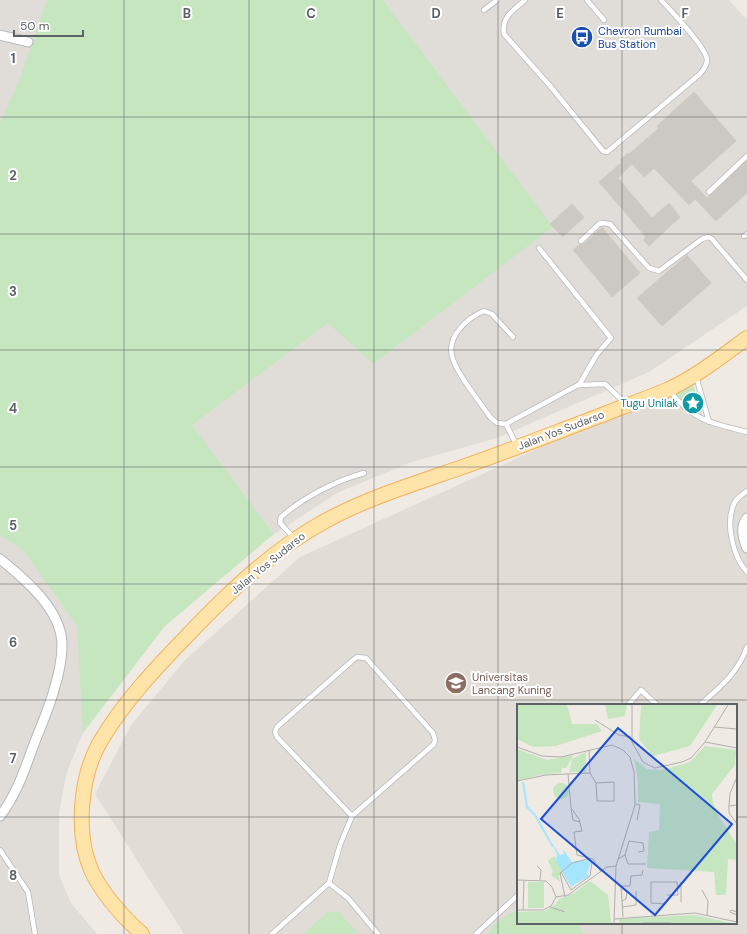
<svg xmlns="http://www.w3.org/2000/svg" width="747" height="934" viewBox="0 0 747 934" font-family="'DM Sans',sans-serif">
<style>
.industrial{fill:#e0ddd8}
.education{fill:#e1dcd5;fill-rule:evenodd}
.green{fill:#c6e6c0}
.building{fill:#ccc8c3;stroke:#d3cbc2}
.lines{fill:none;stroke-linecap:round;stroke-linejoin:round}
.lane-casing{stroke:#b5b8bb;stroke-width:6}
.street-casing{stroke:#b5b8bb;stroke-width:11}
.primary-casing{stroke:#f2b05a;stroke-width:16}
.lane{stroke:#fff;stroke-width:4.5}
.street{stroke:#fff;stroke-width:9}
.primary{stroke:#ffe4a9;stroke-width:14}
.grid{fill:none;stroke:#5c6165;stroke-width:1;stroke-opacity:0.55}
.labels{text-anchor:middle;stroke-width:4;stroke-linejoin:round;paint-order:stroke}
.transit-label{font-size:11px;fill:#164399;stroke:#fff;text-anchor:start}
.culture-label{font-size:11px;fill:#0d838f;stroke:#fff;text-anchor:end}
.street-label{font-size:11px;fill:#5c6165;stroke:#fff}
.education-label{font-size:11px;fill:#785e54;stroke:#fff;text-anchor:start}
.inset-river{fill:none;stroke:#a4e5ff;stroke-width:2}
.inset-road{fill:none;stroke:#b0b0ad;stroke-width:1}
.view{fill:#1d4ed8;fill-opacity:0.15;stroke:#1d4ed8;stroke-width:2}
.inset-edge{fill:none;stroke:#5c6165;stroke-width:2}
.grid-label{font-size:13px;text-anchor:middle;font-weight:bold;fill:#5c6165;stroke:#fff;stroke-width:4;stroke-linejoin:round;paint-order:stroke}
</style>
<rect width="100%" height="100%" fill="#efebe4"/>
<polygon class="industrial" points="0,0 729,0 747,20 747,306 649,372 497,438 412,462 339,492 265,540 165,626 136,658 83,733 67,772 59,813 59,875 71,903 97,934 0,934"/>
<path class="education" d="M669 389 676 399 709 422 747 432V934H184L95 794 131 725 185 660 300 557ZM518 705H736V923H518Z"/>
<g class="green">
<polygon points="47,0 383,0 553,227 373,364 328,323 192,425 274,534 165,626 83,733 77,626 24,551 0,535 0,123 20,78"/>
<polygon points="693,384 702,412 701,415 686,405 677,395 679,392"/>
<path d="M518 910V923H577L584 934H488C495 921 505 916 518 910Z"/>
<polygon points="338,911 358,934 303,934 328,912"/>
</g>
<g class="building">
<polygon points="694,92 736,141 691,181 707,198 747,161 747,193 716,221 695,199 689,205 654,168 644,177 632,164 618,178 652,218 669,203 680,217 649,246 643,240 646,237 599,182 622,162 620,160 628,153 629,154 659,128 657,126"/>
<polygon points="572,204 584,217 563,237 550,224"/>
<polygon points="602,227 640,273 612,297 573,250 580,244 584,244"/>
<polygon points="687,255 711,283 662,326 637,298"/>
</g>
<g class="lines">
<g class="lane-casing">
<g id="lane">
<path d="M525 0C514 10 501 17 504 34L551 87 603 151 607 152 700 74C703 70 707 66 707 60 707 48 671 11 661 0"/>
<polyline points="587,0 604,20"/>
<polyline points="484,10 497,0"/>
<polyline points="709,192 747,156"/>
<polyline points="744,236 747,234"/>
<polyline points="581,241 599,224 602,223 610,224 649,268 659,271 702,239 708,237 712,239 747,280"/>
<polyline points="539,248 611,338 597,354 579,385"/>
<path d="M513 337 492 314 484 311C467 318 447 336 452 356 456 373 480 402 490 417L497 423 506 424 578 385 605 384 626 404"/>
<polyline points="696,376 709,422"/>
<path d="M670 391C693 421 712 423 747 432"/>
<polyline points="506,424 517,446"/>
<path d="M747 491C742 495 736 498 734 504 725 523 733 557 747 572"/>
<path d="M294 538 280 523 281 517C304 497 335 481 364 473"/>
<polyline points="628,705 641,690 657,705"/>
<path d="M700 705C720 687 738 673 747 647"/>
<polyline points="0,850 28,892 35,934"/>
<polyline points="329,883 340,845 352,816 434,744 435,740 433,733 366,658 357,657 353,660 277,727 275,732 277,737 352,816"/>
<polyline points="272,934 329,883 348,898 378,934"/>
<polyline points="476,934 518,895"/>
</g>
</g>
<g class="street-casing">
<g id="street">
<polyline points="0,35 28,42"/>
<path d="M747 518C740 526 743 539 747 548"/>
<path d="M0 559C25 579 62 610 62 645 62 675 47 712 36 739 26 765 18 793 0 816"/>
</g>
</g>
<g class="primary-casing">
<path id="primary" d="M142 934C122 916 104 896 92 872 75 835 80 777 100 742 123 703 154 670 185 638 227 594 273 549 327 520 368 498 413 484 457 469 506 452 554 433 602 415 624 406 646 399 667 390 696 377 722 356 747 338"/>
</g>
<use href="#lane" class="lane"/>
<use href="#street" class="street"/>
<use href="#primary" class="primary"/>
</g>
<path class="grid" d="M124 0V934M249 0V934M374 0V934M498 0V934M622 0V705M0 117H747M0 234H747M0 350H747M0 467H747M0 584H747M0 700H747M0 817H518M736 817H747M622 923V934"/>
<defs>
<g id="bus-disc" transform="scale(1.15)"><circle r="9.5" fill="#1a4fb4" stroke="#fff"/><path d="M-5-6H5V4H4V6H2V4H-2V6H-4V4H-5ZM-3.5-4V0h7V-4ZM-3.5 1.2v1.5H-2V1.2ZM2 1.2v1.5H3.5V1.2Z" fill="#fff"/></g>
<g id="sight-disc" transform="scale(1.15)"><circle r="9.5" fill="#0f9aa8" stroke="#fff"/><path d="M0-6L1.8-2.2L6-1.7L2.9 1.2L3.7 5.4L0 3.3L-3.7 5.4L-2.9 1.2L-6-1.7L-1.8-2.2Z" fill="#fff"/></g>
<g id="university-disc" transform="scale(1.15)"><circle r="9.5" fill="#8d6e63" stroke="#fff"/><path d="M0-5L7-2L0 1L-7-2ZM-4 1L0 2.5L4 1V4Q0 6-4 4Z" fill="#fff"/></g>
</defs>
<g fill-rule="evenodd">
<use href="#bus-disc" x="582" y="37"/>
<use href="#sight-disc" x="693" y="403"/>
<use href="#university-disc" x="456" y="683"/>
</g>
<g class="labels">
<g class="transit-label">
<text x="598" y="35">Chevron Rumbai<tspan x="598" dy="13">Bus Station</tspan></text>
</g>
<g class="culture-label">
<text x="678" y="407">Tugu Unilak</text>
</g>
<g class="street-label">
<text transform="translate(561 430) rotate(-21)" y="4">Jalan Yos Sudarso</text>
<text transform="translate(268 563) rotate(-39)" y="4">Jalan Yos Sudarso</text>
</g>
<g class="education-label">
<text x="472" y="681">Universitas<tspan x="472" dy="13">Lancang Kuning</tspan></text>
</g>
</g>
<g transform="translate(517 704)">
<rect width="220" height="220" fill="#efebe4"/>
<path d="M0 1H50L55 20H80L85 27 39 42 16 43 0 35ZM88 1H110L108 12 91 15ZM124 1H200L173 42 136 52 122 35ZM188 42 219 46 218 61 195 90 196 99 203 114 220 141V156L211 155 209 191H199L197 168 130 164 132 128 142 126 143 100 121 98V76L117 55 130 65 145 66 173 58ZM0 45 30 56 57 51 49 64H45L44 69 22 71 0 77ZM69 48V68H52L55 55ZM36 87a8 8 0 1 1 16 0a8 8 0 1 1-16 0ZM38 152 45 167 42 172 43 178 34 171 36 168 31 156ZM73 177 91 191 94 219H0V208L28 207 39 200 42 195 57 189ZM11 178H27V204H11ZM178 211 214 219H102V215Z" fill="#c6e6c0"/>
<path d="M36 141 43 151 47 150 46 145 55 158 69 156 74 158 70 170 72 172 54 183 39 157 40 151Z" fill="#a4e5ff"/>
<path class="inset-river" d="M6 78 10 103 18 111 36 143"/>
<path class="inset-road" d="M115 1V38L126 58 138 64 165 58 174 54 188 38 211 1M78 16 102 31 114 33M197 23 220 25M188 38 220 44M0 43 25 52 44 53 95 41 106 46 113 53 117 68 118 101 99 162 97 219M73 69 79 79 80 97H97V78L79 79M51 70 54 104 62 115 65 127 57 128 60 151 76 155 84 168M220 73 213 89 212 102 220 101M0 77 29 71 73 69 72 46M119 100 123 101 120 116M212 102V109L220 120M54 105 56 116 63 118M108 151 111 160H129M101 155 108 151 112 137 126 139 127 147 121 148M20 162 24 166 23 176M44 168 54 186 73 172 75 158 70 155 55 159 43 169 48 193M0 176 29 177 35 183 39 193 34 202 26 206H0M185 186 191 197 190 211M39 193 51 191 90 163 99 162M105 197 104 182H113L114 172 125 171 126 166M164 198V178M148 200 134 199V178H160L161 191H150M33 203 48 208M105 203 119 201V187M6 206 7 177M220 208 214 206 213 208 220 211M106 213 105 197 109 195 110 186M97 215 178 209 220 218M126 219H154"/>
<path class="view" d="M101 24 215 120 138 211 24 115Z"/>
<rect width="220" height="220" class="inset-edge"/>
</g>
<g class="grid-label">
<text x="187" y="18">B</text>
<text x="311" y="18">C</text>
<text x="436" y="18">D</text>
<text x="560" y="18">E</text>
<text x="685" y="18">F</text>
<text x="13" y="63">1</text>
<text x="13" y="180">2</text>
<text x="13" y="296">3</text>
<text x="13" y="413">4</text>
<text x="13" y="530">5</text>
<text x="13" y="647">6</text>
<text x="13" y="763">7</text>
<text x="13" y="880">8</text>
</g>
<path d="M14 30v6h69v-6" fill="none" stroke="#5c6165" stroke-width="2"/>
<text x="20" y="30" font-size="12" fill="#5c6165" stroke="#ffffff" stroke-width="3" paint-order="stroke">50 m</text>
</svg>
